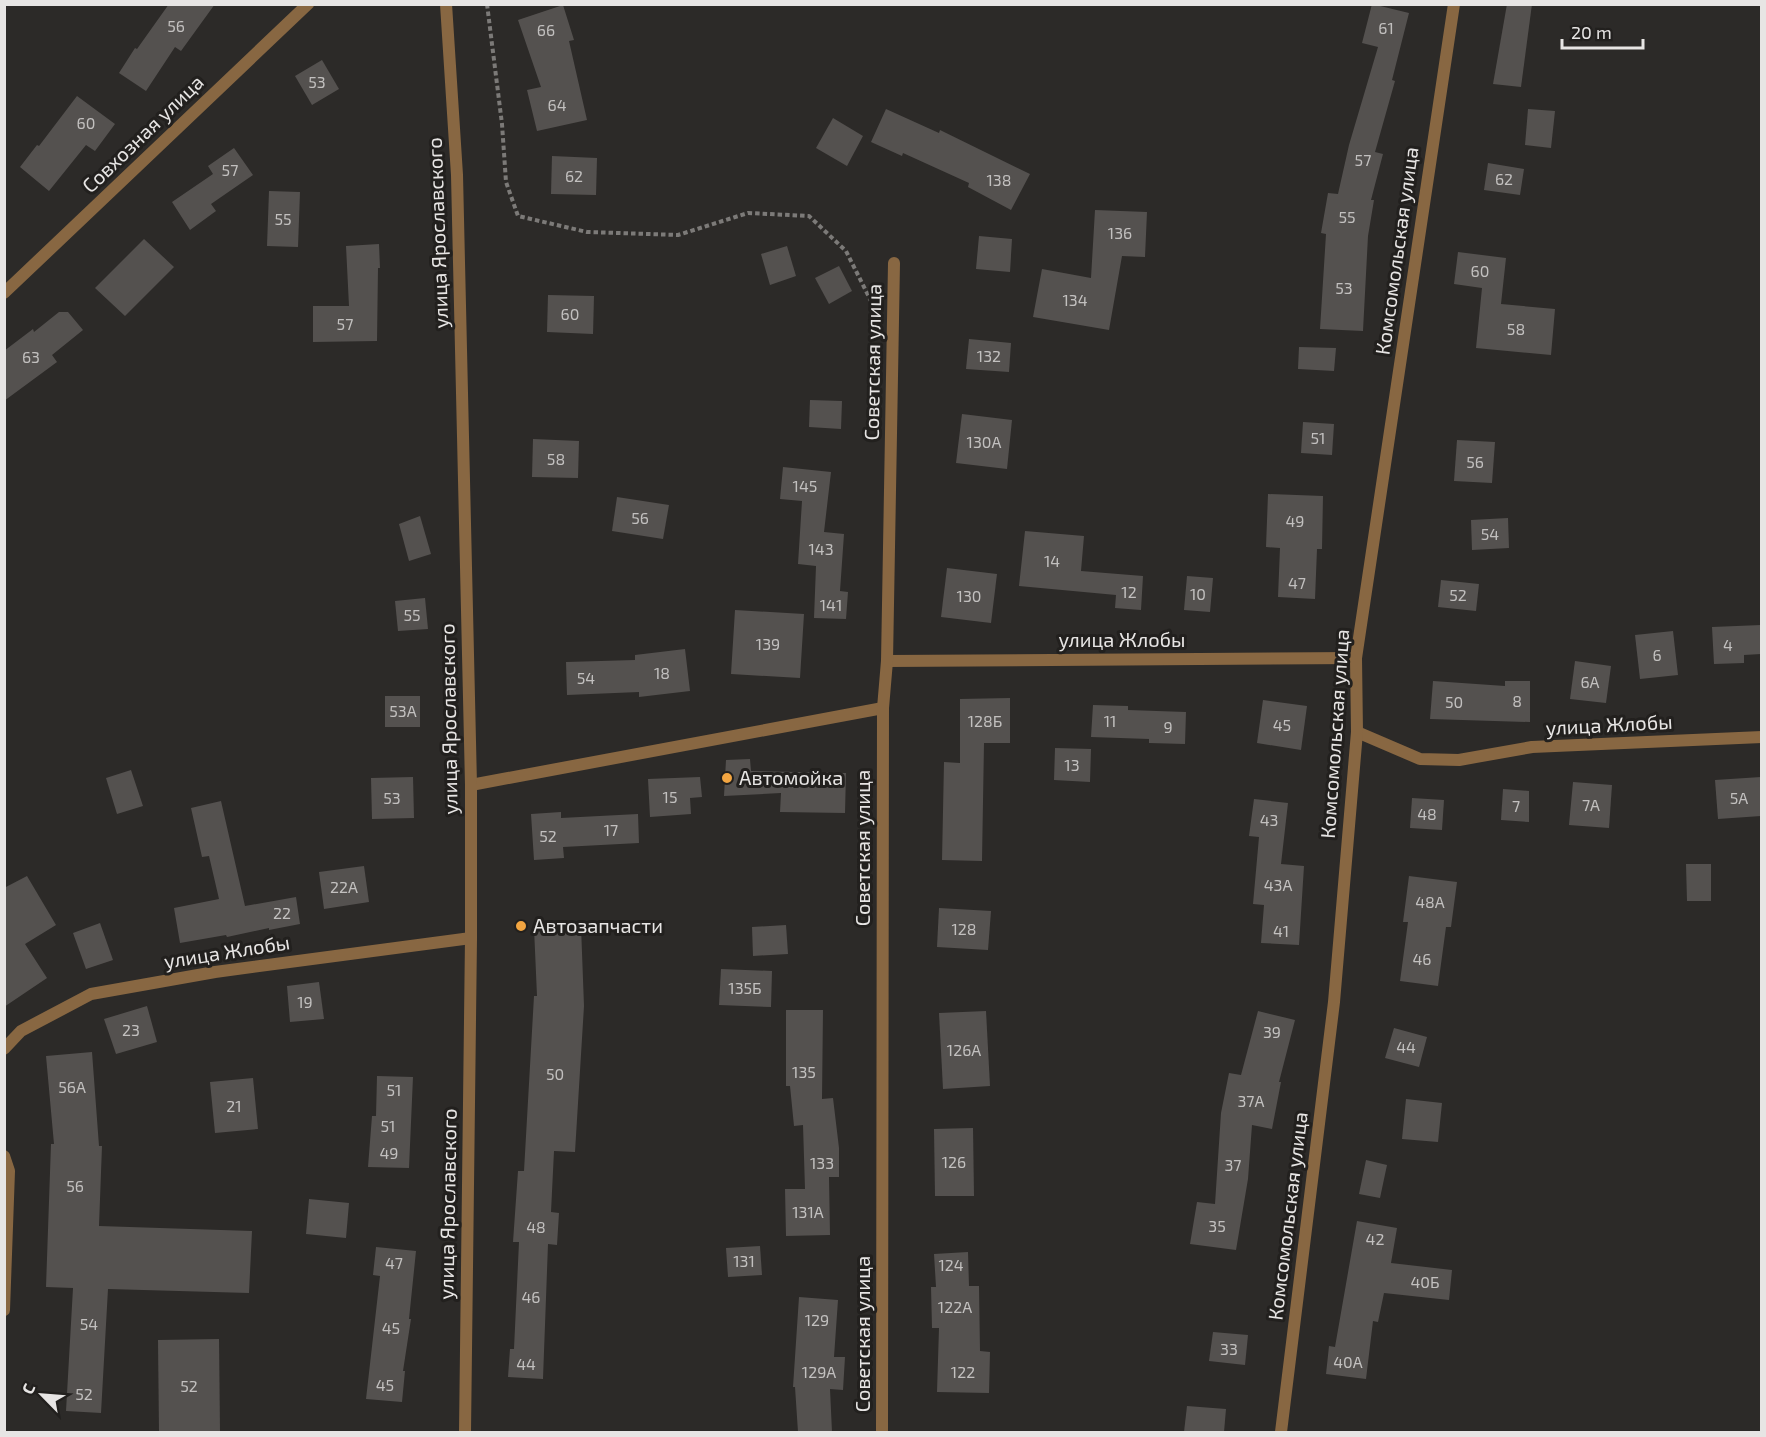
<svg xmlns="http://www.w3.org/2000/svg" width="1766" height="1437" viewBox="0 0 1766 1437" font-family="'Exo 2',sans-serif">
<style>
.building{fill:#54514f}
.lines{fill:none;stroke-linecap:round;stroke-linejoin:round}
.path{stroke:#7c7a78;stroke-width:4;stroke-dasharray:4.5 3;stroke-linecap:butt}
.minor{stroke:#886742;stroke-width:12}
.tertiary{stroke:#886742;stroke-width:12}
.poi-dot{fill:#f2a541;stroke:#22201e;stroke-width:2}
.labels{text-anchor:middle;stroke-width:6;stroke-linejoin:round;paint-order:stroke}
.number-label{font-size:16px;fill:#c2c0bf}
.street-label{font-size:20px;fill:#e7e5e4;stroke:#22201e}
.poi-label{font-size:20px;fill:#e7e5e4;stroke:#22201e;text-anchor:start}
</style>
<rect width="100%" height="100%" fill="#2c2a28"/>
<g class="building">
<polygon points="169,4 215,4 181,51 175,47 146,91 119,73 135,48 137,49"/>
<polygon points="1372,4 1409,13 1392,80 1395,81 1375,152 1383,154 1371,200 1374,200 1368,236 1363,331 1320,329 1326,234 1321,233 1328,193 1338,194 1349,145 1378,47 1362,43"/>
<polygon points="1507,4 1532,4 1521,87 1493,84"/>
<polygon points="563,5 574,40 569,41 587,120 537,131 527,90 541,87 518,20"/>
<polygon points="322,60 339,89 312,105 295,76"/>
<polygon points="77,96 115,124 95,151 86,145 49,191 20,167 37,145 39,146"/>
<polygon points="886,109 939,133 940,130 1030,174 1011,210 968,187 969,183 903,153 902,156 871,142"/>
<polygon points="1528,109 1555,111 1551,148 1525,145"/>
<polygon points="833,118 863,136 847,166 816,148"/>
<polygon points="234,148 253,175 211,204 216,211 190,230 172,202 213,174 208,166"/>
<polygon points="552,156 597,158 596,195 551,194"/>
<polygon points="1488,163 1524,169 1520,195 1484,190"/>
<polygon points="269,191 300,192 298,247 267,246"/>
<polygon points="1095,210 1147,212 1145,257 1122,256 1109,330 1033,317 1042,269 1091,278"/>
<polygon points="979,236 1012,239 1010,272 976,269"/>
<polygon points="144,239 174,267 125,316 95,288"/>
<polygon points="379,244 380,268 378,268 377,341 313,342 313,306 349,306 346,246"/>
<polygon points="787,246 796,276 770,285 761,254"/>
<polygon points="1458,252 1506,258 1501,304 1555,309 1551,355 1476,348 1482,288 1454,284"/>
<polygon points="839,266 852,291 829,304 815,278"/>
<polygon points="548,295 594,296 593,334 547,332"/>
<polygon points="59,312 68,312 83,330 52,355 57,362 4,401 4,351 33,329 34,332"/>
<polygon points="969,339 1011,343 1009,372 966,369"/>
<polygon points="1299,347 1336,348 1334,371 1298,369"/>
<polygon points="810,400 842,401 841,429 809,427"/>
<polygon points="962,414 1012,420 1007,469 956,463"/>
<polygon points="1303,422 1334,424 1332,455 1301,453"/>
<polygon points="533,439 579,441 578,478 532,477"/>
<polygon points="1457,440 1495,442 1492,483 1454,481"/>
<polygon points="783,467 831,472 824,532 844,534 840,591 848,592 846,619 814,618 816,566 798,564 802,501 780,499"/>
<polygon points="1268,494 1323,496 1322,549 1317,549 1315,599 1278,597 1280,548 1266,547"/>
<polygon points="617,497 669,505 663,539 612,531"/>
<polygon points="420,516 431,554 409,561 399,524"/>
<polygon points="1508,518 1509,548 1472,550 1471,520"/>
<polygon points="1025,531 1084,536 1081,571 1143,576 1141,610 1115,608 1116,595 1019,586"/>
<polygon points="947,568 997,574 991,623 941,617"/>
<polygon points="1187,576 1213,578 1210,612 1184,610"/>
<polygon points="1441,580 1479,584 1476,611 1438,607"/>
<polygon points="425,598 428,629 398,631 395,601"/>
<polygon points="735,610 804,614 800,678 731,674"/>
<polygon points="1761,625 1761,654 1744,655 1744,663 1714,664 1712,627"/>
<polygon points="1673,631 1678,675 1640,679 1635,635"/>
<polygon points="685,649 690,691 639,697 639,692 567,695 566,662 635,660 635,655"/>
<polygon points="1575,661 1611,666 1606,703 1570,699"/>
<polygon points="1433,681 1505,686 1505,681 1530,681 1530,722 1430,719"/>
<rect x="385" y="696" width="35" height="31"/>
<polygon points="1010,698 1010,743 984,743 982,861 942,860 944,762 960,763 960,699"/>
<polygon points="1263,700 1307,706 1301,750 1257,743"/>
<polygon points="1093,705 1128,706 1128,710 1186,712 1185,744 1149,743 1149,739 1091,737"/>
<polygon points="1055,748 1091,749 1090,782 1054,780"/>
<polygon points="750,759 751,771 846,773 845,813 780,812 781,793 724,796 726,760"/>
<polygon points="131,770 143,806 117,814 106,778"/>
<polygon points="413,777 414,818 372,819 371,778"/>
<polygon points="700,777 702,797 690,798 691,814 650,817 648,779"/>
<polygon points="1761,777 1761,816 1718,819 1715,780"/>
<polygon points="1573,782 1612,785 1609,828 1569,825"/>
<polygon points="1503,789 1529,791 1529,822 1501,820"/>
<polygon points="1412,798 1444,800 1442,830 1410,828"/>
<polygon points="1254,799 1288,803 1281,864 1304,866 1299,945 1261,943 1264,905 1253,904 1259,837 1249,836"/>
<polygon points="221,801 245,906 296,897 300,924 269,930 269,928 227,937 226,935 180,943 174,908 219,899 209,856 202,857 191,808"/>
<polygon points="561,812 561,818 638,814 639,843 563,847 564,858 534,860 531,814"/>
<polygon points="1686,864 1711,864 1711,901 1687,901"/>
<polygon points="364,866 369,902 324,909 319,872"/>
<polygon points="27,876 56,925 25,944 47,978 4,1007 4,888"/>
<polygon points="1409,876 1457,882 1451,927 1446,927 1438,986 1400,981 1408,922 1403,922"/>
<polygon points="939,908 991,911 988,950 937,947"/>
<polygon points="100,923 113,960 86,969 73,933"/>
<polygon points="786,925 788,954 753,956 752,927"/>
<polygon points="581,926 584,1006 575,1152 554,1151 551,1212 559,1213 557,1245 548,1244 543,1379 508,1377 510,1349 514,1349 519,1242 513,1242 518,1171 524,1171 534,996 537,996 534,928"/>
<polygon points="721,969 772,971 771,1007 719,1005"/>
<polygon points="319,982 324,1019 290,1022 287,986"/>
<polygon points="147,1006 157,1042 116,1054 104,1019"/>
<polygon points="786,1010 823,1010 822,1099 833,1098 839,1148 839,1177 829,1177 830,1235 786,1236 785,1189 805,1189 803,1125 794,1126 790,1086 786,1086"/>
<polygon points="986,1011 990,1086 943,1089 939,1013"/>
<polygon points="1258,1011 1295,1020 1279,1082 1281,1082 1272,1129 1252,1125 1248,1179 1236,1250 1190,1244 1197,1202 1215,1204 1221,1113 1229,1073 1241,1075"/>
<polygon points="1394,1028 1427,1037 1419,1067 1385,1058"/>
<polygon points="92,1052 99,1146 102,1146 99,1226 252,1231 249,1293 108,1289 101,1413 66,1411 73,1288 46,1287 51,1144 54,1144 46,1056"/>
<polygon points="377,1076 413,1077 409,1168 368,1167 372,1116 376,1116"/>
<polygon points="253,1078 258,1129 215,1133 210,1082"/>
<polygon points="1406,1099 1442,1103 1438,1142 1402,1139"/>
<polygon points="973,1128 974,1196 935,1196 934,1129"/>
<polygon points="1366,1160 1387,1165 1380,1198 1359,1194"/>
<polygon points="309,1199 349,1203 346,1238 306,1234"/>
<polygon points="1357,1221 1397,1228 1391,1263 1452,1270 1449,1300 1384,1293 1378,1322 1373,1321 1366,1379 1326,1374 1329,1346 1335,1347"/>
<polygon points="760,1246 762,1275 728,1277 726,1248"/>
<polygon points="376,1247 416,1251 409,1319 411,1319 403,1371 405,1371 402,1402 366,1399 380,1276 373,1275"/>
<polygon points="968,1252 969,1286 979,1286 980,1351 990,1352 989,1393 937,1392 939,1328 932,1328 931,1287 936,1287 934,1254"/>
<polygon points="799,1297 838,1300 834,1357 845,1357 843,1390 830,1389 832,1432 798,1432 795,1387 793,1387"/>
<polygon points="1213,1332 1248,1335 1245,1365 1209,1361"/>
<polygon points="219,1339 220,1432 159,1432 158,1340"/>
<polygon points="1187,1406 1226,1409 1224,1432 1184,1432"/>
</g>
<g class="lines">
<polyline class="path" points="487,4 502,124 506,182 518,216 587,232 678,235 748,213 809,216 846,251 873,305"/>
<g class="minor">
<polyline points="4,293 308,4"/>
<polyline points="887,661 1356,658"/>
<polyline points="1357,732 1420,759 1459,760 1532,747 1762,737"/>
<polyline points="471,785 883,708"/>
<polyline points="4,1049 21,1031 91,994 215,972 471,938"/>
<polyline points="4,1156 9,1171 4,1310"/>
<polyline points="882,1432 883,708 887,661 894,263"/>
<polyline points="1281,1432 1334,1002 1357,732 1356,658 1454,4"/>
</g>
<polyline class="tertiary" points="446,4 457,175 471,785 471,938 465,1432"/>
</g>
<g class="poi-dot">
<circle cx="727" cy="778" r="6"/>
<circle cx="521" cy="926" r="6"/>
</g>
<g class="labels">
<g class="number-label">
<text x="176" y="32">56</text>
<text x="1386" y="34">61</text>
<text x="546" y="36">66</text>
<text x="317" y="88">53</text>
<text x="557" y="111">64</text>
<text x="86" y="129">60</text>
<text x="1363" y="166">57</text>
<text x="230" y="176">57</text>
<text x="574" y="182">62</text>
<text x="1504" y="185">62</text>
<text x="999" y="186">138</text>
<text x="1347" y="223">55</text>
<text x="283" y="225">55</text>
<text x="1120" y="239">136</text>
<text x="1480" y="277">60</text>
<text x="1344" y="294">53</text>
<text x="1075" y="306">134</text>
<text x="570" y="320">60</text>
<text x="345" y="330">57</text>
<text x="1516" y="335">58</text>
<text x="989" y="362">132</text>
<text x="31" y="363">63</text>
<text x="1318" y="444">51</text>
<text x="984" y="448">130А</text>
<text x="556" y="465">58</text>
<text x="1475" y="468">56</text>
<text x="805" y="492">145</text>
<text x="640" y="524">56</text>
<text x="1295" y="527">49</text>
<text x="1490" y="540">54</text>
<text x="821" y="555">143</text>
<text x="1052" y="567">14</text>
<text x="1297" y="589">47</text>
<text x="1129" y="598">12</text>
<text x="1198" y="600">10</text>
<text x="1458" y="601">52</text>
<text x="969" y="602">130</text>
<text x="831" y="611">141</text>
<text x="412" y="621">55</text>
<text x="768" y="650">139</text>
<text x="1728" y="651">4</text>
<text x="1657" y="661">6</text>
<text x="662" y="679">18</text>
<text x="586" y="684">54</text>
<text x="1590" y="688">6А</text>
<text x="1517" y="707">8</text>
<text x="1454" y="708">50</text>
<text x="403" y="717">53А</text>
<text x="985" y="727">128Б</text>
<text x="1110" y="727">11</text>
<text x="1282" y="731">45</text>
<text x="1168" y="733">9</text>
<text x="1072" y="771">13</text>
<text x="670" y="803">15</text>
<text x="392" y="804">53</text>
<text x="1739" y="804">5А</text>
<text x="1591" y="811">7А</text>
<text x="1516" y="812">7</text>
<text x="1427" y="820">48</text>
<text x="1269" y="826">43</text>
<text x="611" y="836">17</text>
<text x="548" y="842">52</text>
<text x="1278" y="891">43А</text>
<text x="344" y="893">22А</text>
<text x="1430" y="908">48А</text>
<text x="282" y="919">22</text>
<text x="964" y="935">128</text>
<text x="1281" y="937">41</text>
<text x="1422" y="965">46</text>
<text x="745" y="994">135Б</text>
<text x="305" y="1008">19</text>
<text x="131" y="1036">23</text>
<text x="1272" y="1038">39</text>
<text x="1406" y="1053">44</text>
<text x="964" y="1056">126А</text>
<text x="804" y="1078">135</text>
<text x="555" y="1080">50</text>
<text x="72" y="1093">56А</text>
<text x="394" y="1096">51</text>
<text x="1251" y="1107">37А</text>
<text x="234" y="1112">21</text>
<text x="388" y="1132">51</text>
<text x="389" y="1159">49</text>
<text x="954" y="1168">126</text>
<text x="822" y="1169">133</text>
<text x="1233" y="1171">37</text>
<text x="75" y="1192">56</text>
<text x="808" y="1218">131А</text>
<text x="1217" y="1232">35</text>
<text x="536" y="1233">48</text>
<text x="1375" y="1245">42</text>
<text x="744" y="1267">131</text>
<text x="394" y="1269">47</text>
<text x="951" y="1271">124</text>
<text x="1425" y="1288">40Б</text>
<text x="531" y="1303">46</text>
<text x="955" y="1313">122А</text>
<text x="817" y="1326">129</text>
<text x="89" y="1330">54</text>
<text x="391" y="1334">45</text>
<text x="1229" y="1355">33</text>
<text x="1348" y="1368">40А</text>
<text x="526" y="1370">44</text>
<text x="819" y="1378">129А</text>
<text x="963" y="1378">122</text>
<text x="385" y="1391">45</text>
<text x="189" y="1392">52</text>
<text x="84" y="1400">52</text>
</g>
<g class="street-label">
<text transform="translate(143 134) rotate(-44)" y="7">Совхозная улица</text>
<text transform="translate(438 233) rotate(-92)" y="7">улица Ярославского</text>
<text transform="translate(1397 251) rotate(-82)" y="7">Комсомольская улица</text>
<text transform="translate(873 362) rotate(-89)" y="7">Советская улица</text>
<text x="1122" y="647">улица Жлобы</text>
<text transform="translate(449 719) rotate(-91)" y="7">улица Ярославского</text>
<text transform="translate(1609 725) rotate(-3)" y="7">улица Жлобы</text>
<text transform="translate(1335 734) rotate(-86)" y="7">Комсомольская улица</text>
<text transform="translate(863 848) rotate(-90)" y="7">Советская улица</text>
<text transform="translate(227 952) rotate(-9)" y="7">улица Жлобы</text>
<text transform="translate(448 1204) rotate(-89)" y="7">улица Ярославского</text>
<text transform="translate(1288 1216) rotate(-83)" y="7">Комсомольская улица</text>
<text transform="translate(863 1334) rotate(-90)" y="7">Советская улица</text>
</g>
<g class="poi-label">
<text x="739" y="785">Автомойка</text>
<text x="533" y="933">Автозапчасти</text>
</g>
</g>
<rect width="1766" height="1437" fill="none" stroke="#e7e5e4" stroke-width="12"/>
<g transform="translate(42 1395) rotate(295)" stroke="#22201e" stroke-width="4.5" paint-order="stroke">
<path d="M0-4.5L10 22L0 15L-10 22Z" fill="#e7e5e4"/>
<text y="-9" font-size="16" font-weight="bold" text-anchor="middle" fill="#e7e5e4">С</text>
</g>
<path d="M1562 39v9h81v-9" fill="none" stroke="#e7e5e4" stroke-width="3"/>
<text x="1571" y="39" font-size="18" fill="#e7e5e4" stroke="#22201e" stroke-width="4.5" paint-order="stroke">20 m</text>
</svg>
